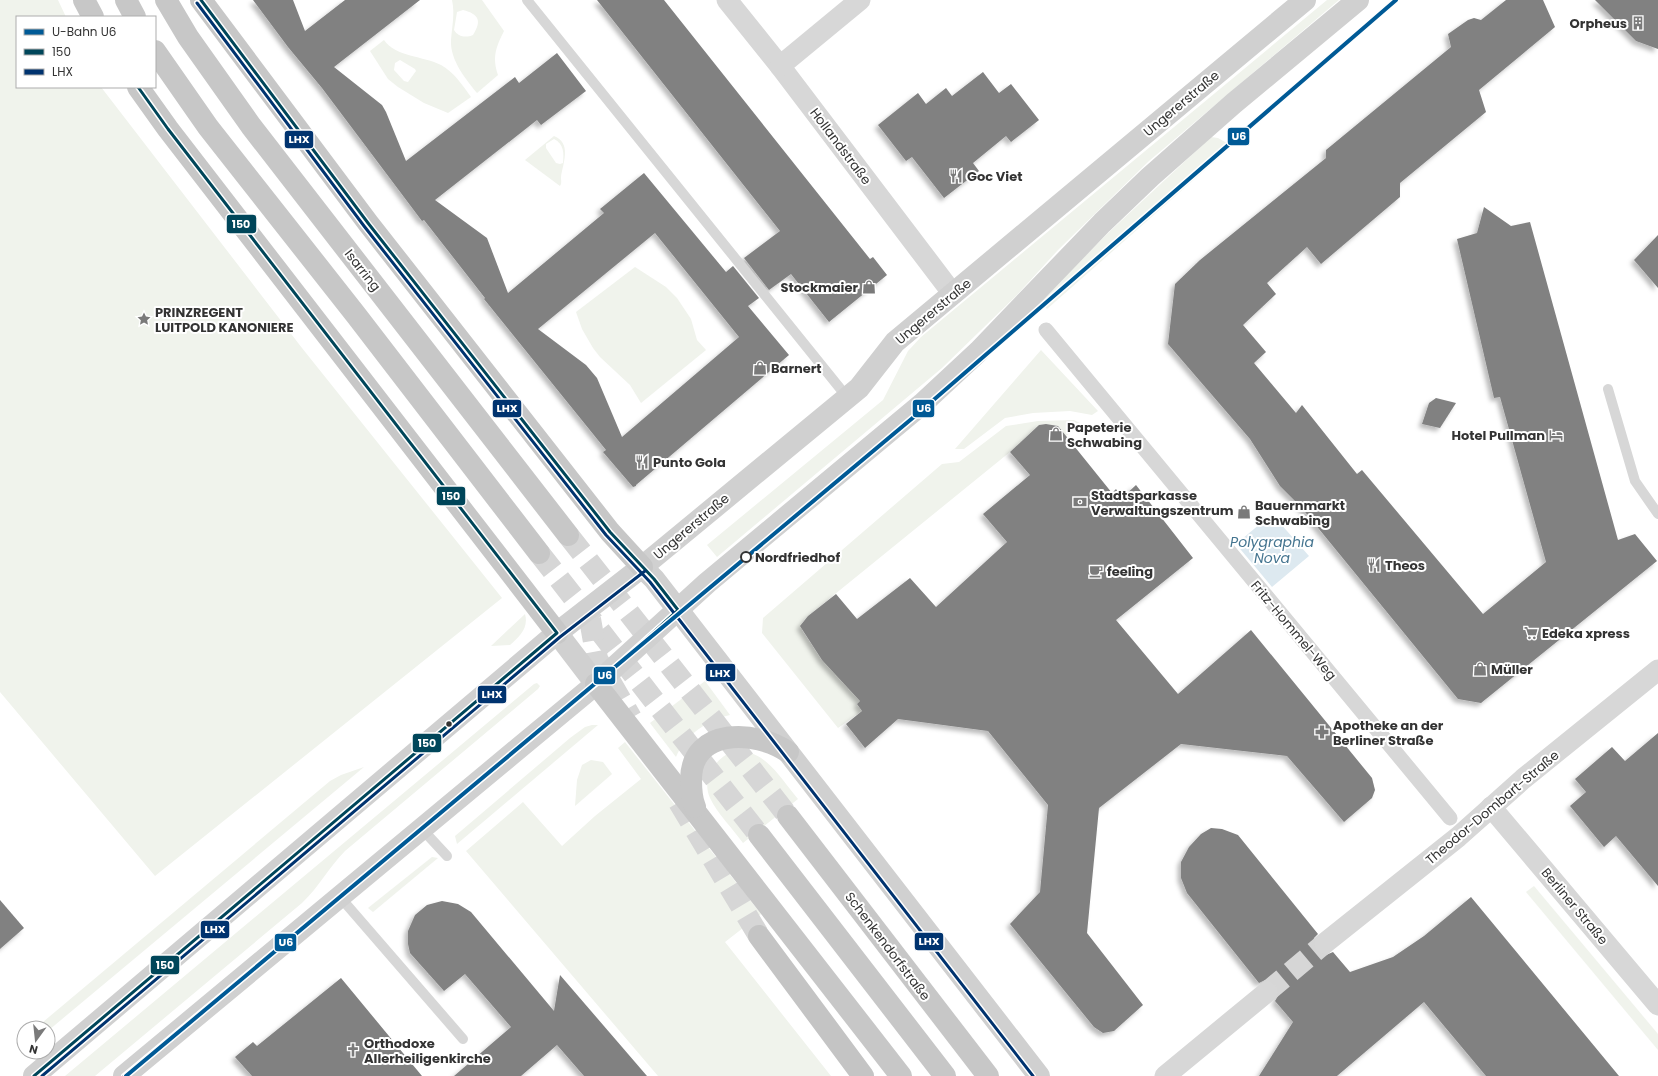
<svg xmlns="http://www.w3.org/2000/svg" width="1658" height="1076" viewBox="0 0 1658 1076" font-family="Poppins,sans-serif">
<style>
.green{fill:#f0f3ec;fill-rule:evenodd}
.water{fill:#dde9f0}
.building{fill:#818181;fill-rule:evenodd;filter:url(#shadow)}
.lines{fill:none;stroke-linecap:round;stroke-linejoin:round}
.minor-tunnel{stroke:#d6d6d6;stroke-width:21;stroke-dasharray:21 10;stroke-linecap:butt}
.trunk-tunnel{stroke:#d6d6d6;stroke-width:22;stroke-dasharray:22 11;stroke-linecap:butt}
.motorway-tunnel{stroke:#d6d6d6;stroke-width:22;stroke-dasharray:22 11;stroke-linecap:butt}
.service{stroke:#d7d7d7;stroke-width:10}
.pedestrian{stroke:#d7d7d7;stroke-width:15}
.minor{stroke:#d7d7d7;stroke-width:21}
.secondary{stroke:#d0d0d0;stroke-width:22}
.trunk{stroke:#c7c7c7;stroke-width:22}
.motorway{stroke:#c4c4c4;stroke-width:22}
.bus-1-casing{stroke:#fff;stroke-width:6}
.bus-2-casing{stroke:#fff;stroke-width:6}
.bus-1{stroke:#00465a;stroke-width:3}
.bus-2{stroke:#00336f;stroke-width:3}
.metro-1-casing{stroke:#fff;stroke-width:7}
.metro-1{stroke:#005a96;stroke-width:4}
.stop-dot{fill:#fff;stroke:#333;stroke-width:2}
.bus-dot{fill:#333;stroke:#fff;stroke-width:1.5}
.labels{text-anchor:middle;stroke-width:4;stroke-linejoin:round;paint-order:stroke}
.poi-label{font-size:13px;font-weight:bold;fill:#333;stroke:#fff;text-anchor:start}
.street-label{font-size:13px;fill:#333;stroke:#fff}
.stop-label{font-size:13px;font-weight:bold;fill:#333;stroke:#fff;text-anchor:start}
.water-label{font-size:14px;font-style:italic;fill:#457590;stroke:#fff}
.line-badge{stroke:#fff;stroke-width:1.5}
.badge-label{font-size:11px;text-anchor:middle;font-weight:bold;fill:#fff}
</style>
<defs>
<filter id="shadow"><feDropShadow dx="-3.5" dy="3.5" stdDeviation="2" flood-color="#0004"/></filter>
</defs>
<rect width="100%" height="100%" fill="#fff"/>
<g class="green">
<polygon points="0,0 58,0 66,17 17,17 17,87 101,87 302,348 502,598 155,876 0,692"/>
<path d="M452 0H482L504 31C496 47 492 57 498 75L477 93C465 78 450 60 451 40 452 26 455 14 452 0ZM463 10C479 14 482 21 473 35 466 38 458 37 454 30L457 12Z"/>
<polygon points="1327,0 1339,0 1149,161 1058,250 1016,296 942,368 717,557 707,545 883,400 908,351 921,337"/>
<path d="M384 40C395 57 424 56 441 65 454 72 463 86 471 97L448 113 424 103 398 87 388 79 370 51ZM400 60 415 69 416 71 408 82 404 81 394 70 395 63Z"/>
<path d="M554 136C572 143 563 163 561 177 561 181 562 183 560 186L525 160ZM554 139C564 144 564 153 563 163L560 164 556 163 546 148V144Z"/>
<polygon points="1211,137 1218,138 1232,146 1047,309 1040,301 1107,234"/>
<polygon points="635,267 666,287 677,298 691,319 697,340 706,350 641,403 630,385 600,357 593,348 582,329 576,312"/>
<polygon points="1041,350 1098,411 1092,415 1070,411 1033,413 1005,418 964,449 955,449"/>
<polygon points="1074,420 1082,424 1066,436 1058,426 1046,424 1039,425 1010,452 808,616 802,623 802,630 822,660 870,692 857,704 862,711 838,728 762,633 763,618 942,464 959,462 1006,426 1038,421"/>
<path d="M525 614C529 628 519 637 510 645L491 646Z"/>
<path d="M705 681 730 715C709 719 685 735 676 757L650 723Z"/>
<path d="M537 683 540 686 538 689 345 851C329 867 319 887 302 903L95 1076H65L534 684Z"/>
<polygon points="592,725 598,725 457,844 455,836 570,738 585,727"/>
<polygon points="625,742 761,914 725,942 831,1076 658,1076 466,851 523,802 562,846 595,816 641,779 618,748"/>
<path d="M733 751C765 748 780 778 798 799L743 843C733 829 717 813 710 798 701 778 715 759 733 751Z"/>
<polygon points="591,760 603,762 612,774 575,806 577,780 582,765"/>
<polygon points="364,767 49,1030 43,1022 330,781 341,775"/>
<polygon points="432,857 438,858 373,912 368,908"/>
<polygon points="1534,886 1658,1034 1658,1050 1526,892"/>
</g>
<polygon class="water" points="1272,514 1309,556 1272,587 1236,544"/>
<g class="building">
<path d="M253 0H293L305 31 345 0H420L334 67 382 105 386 112 406 161 515 77 519 83 557 53 586 91 541 125 537 120 435 200 487 238 508 293 604 213 600 209 644 173 726 272 733 266 759 298 748 306 789 355 636 485V486L633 487 603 452 606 450 484 299 485 298 424 220 422 221 322 88 288 47ZM655 233 739 337 622 437 597 378 586 365 538 329Z"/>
<polygon points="597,0 664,0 870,259 873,257 887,275 829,322 791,274 769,290 744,258 780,231"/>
<polygon points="1506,0 1543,0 1555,27 1479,90 1486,112 1400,183 1400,197 1321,264 1307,247 1267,283 1276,294 1243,325 1266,352 1254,363 1296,413 1302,405 1357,474 1362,470 1483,614 1546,562 1500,397 1494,398 1457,239 1477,233 1484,207 1511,226 1530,222 1618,540 1635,534 1657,561 1481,703 1458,699 1301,507 1280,486 1250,439 1168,344 1175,284 1200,260 1326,158 1326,150 1451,47 1448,34 1468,20 1474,18 1481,20"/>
<polygon points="1595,0 1658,0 1658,49 1636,41"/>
<polygon points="983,72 999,93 1011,84 1039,120 1011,142 1006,136 973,163 979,171 944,198 912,157 906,161 878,125 918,93 926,104 946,88 952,96"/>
<polygon points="1658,235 1658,288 1634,260"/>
<polygon points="1436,398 1456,403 1440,428 1422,424 1429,403"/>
<polygon points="1046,424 1058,426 1112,493 1116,489 1122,498 1136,485 1193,558 1116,620 1178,694 1251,630 1372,778 1375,790 1372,798 1344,822 1287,756 1181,744 1099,808 1087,933 1143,1005 1114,1031 1103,1033 1094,1027 1010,924 1040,892 1048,805 988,731 898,719 865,748 846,724 862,711 857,704 860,701 822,660 800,626 808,616 836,594 857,619 910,578 936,607 1007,542 983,514 1030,475 1010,452 1039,425"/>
<polygon points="1658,733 1658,886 1616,836 1604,847 1570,806 1586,792 1575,779 1612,747 1625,761"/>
<polygon points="1211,828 1222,829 1238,835 1318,934 1314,938 1313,944 1316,951 1320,954 1326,955 1333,952 1350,972 1393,957 1424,936 1471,897 1619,1076 1486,1076 1424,1002 1337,1076 1259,1076 1293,1022 1275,1001 1278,996 1279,990 1276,984 1271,981 1265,980 1259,983 1187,893 1181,878 1181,862 1189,847 1201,834"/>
<polygon points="0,900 24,928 0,949"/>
<polygon points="442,901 458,904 471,912 554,1011 560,975 647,1076 584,1076 557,1045 521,1076 454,1076 511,1027 465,974 444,991 410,953 408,944 408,931 415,915 427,905"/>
<polygon points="341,978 422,1076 252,1076 235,1057 253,1042 257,1046"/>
</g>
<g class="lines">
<polyline class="minor-tunnel" points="1267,992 1325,943"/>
<g class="trunk-tunnel">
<polyline points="568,535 788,816"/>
<polyline points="539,553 759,835"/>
</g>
<g class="motorway-tunnel">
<polyline points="590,619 597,659 631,718"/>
<polyline points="679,802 759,936"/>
</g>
<g class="service">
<polyline points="527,0 847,397"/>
<polyline points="1608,389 1635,481 1658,514"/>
<polyline points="422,829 447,856"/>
<polyline points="340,897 463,1039"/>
</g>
<polyline class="pedestrian" points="1046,330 1450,818"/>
<g class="minor">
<polyline points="727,0 780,66 953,294"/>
<polyline points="780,66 860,0"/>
<polyline points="1491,807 1658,1005"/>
<polyline points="1325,943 1458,837 1523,779 1658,670"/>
<polyline points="1165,1076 1267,992"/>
</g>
<g class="secondary">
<polyline points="642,567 654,579 1039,1076"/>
<polyline points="557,633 596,684"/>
<polyline points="34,1076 557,633 642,567 859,388 895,342 1305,0"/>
<polyline points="124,1076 596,684 707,583 922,404 979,351 1102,223 1150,177 1234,103 1358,0"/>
</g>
<g class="trunk">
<polyline points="84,0 93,17"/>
<polyline points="126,0 135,17"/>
<polyline points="166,0 188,37 251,126 568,535"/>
<polyline points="201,0 368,223 610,532 642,567"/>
<polyline points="155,51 208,127 356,315 539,553"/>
<polyline points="138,87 168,129 557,633"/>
<polyline points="596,684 901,1076"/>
<path d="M695 807C691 798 691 789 691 779 692 727 756 730 788 752"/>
<polyline points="788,816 988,1076"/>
<polyline points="759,835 945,1076"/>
</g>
<polyline class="motorway" points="759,936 863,1076"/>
<g class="bus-1-casing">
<g id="bus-1">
<polyline points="34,1076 557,633 168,129 138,87"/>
<polyline points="124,1076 596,684 678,610 654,579 610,532 368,223 201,0"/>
</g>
</g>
<g class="bus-2-casing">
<g id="bus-2">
<polyline points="197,3 364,226 606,535 650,582 1033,1076"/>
<polyline points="42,1076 560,637 645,571"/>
</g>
</g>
<use href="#bus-1" class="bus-1"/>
<use href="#bus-2" class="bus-2"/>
<g class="metro-1-casing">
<polyline id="metro-1" points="126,1076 915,416 1396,0"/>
</g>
<use href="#metro-1" class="metro-1"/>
</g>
<defs>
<g id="building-bare" transform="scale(1.08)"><path d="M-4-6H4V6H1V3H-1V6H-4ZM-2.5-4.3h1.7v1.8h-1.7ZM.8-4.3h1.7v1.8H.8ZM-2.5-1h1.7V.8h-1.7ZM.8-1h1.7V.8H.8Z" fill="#7a7a7a" stroke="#fff" stroke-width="2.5" paint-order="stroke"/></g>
<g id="restaurant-bare" transform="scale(1.08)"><path d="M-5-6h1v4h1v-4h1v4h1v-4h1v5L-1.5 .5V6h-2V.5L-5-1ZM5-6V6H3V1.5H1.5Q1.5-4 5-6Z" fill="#7a7a7a" stroke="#fff" stroke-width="2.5" paint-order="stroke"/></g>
<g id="shop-bare" transform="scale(1.08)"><path d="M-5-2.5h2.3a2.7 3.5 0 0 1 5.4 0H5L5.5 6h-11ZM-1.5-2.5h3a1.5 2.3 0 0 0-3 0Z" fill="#7a7a7a" stroke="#fff" stroke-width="2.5" paint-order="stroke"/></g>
<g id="sight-bare" transform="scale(1.08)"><path d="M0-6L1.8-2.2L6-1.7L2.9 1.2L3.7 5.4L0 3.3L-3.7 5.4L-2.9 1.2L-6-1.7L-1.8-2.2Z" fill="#7a7a7a" stroke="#fff" stroke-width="2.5" paint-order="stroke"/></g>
<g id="hotel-bare" transform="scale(1.08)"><path d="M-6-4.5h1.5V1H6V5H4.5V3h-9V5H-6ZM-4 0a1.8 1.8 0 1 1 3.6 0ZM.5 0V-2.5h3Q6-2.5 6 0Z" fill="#7a7a7a" stroke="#fff" stroke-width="2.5" paint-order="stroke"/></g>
<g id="bank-bare" transform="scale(1.08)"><path d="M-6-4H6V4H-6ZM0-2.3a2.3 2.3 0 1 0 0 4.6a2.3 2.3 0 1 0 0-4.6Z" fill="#7a7a7a" stroke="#fff" stroke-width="2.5" paint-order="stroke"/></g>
<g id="cafe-bare" transform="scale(1.08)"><path d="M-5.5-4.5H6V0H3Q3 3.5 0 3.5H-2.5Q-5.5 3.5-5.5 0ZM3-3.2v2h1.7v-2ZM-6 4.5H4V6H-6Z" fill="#7a7a7a" stroke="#fff" stroke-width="2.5" paint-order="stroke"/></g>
<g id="supermarket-bare" transform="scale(1.08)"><path d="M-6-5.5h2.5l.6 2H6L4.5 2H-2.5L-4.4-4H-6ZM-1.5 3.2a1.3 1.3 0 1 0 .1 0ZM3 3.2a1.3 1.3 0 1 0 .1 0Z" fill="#7a7a7a" stroke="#fff" stroke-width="2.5" paint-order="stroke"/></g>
<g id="pharmacy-bare" transform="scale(1.08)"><path d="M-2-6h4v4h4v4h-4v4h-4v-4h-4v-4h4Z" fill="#7a7a7a" stroke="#fff" stroke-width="2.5" paint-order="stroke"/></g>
<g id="church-bare" transform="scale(1.08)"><path d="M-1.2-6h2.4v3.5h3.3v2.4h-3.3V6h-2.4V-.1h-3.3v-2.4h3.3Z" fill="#7a7a7a" stroke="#fff" stroke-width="2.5" paint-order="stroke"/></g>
</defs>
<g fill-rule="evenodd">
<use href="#building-bare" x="1638" y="23"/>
<use href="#restaurant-bare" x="956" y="176"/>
<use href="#shop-bare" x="869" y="287"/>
<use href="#sight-bare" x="144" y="319"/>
<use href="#shop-bare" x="760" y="368"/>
<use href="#shop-bare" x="1056" y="434"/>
<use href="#hotel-bare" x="1556" y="435"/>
<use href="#restaurant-bare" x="642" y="462"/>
<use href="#bank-bare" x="1080" y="502"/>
<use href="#shop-bare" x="1244" y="512"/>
<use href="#restaurant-bare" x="1374" y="565"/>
<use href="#cafe-bare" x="1096" y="571"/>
<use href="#supermarket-bare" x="1531" y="633"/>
<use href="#shop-bare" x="1480" y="669"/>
<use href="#pharmacy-bare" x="1322" y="732"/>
<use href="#church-bare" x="353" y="1050"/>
</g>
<circle class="stop-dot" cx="746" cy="557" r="5"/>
<circle class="bus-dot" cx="449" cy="724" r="3.5"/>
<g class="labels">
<g class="poi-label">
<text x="1627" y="28" text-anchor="end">Orpheus</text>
<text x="967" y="181">Goc Viet</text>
<text x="858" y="292" text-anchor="end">Stockmaier</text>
<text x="155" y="317">PRINZREGENT<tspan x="155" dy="15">LUITPOLD KANONIERE</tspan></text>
<text x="771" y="373">Barnert</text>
<text x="1067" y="432">Papeterie<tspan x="1067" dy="15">Schwabing</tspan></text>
<text x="1545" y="440" text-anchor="end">Hotel Pullman</text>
<text x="653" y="467">Punto Gola</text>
<text x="1091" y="500">Stadtsparkasse<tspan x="1091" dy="15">Verwaltungszentrum</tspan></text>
<text x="1255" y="510">Bauernmarkt<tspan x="1255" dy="15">Schwabing</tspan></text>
<text x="1385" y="570">Theos</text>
<text x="1107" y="576">feeling</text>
<text x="1542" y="638">Edeka xpress</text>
<text x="1491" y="674">Müller</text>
<text x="1333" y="730">Apotheke an der<tspan x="1333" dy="15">Berliner Straße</tspan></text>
<text x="364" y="1048">Orthodoxe<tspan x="364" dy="15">Allerheiligenkirche</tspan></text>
</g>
<g class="street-label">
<text transform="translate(1181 103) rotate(-40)" y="5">Ungererstraße</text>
<text transform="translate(841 146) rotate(53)" y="5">Hollandstraße</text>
<text transform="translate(363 270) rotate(52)" y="5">Isarring</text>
<text transform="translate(933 311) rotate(-40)" y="5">Ungererstraße</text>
<text transform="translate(691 526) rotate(-40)" y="5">Ungererstraße</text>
<text transform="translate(1294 630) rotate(50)" y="5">Fritz-Hommel-Weg</text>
<text transform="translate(1492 807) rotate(-40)" y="5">Theodor-Dombart-Straße</text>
<text transform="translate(1575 906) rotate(50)" y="5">Berliner Straße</text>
<text transform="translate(888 946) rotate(53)" y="5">Schenkendorfstraße</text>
</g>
<g class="stop-label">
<text x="755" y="562">Nordfriedhof</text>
</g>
<g class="water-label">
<text x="1272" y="547">Polygraphia<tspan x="1272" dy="16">Nova</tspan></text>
</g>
</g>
<g class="line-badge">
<rect x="1227" y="127" width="23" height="19" rx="4" fill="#005a96"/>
<rect x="284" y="130" width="30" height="19" rx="4" fill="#00336f"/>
<rect x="226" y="214" width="31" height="20" rx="4" fill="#00465a"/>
<rect x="912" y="399" width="23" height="19" rx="4" fill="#005a96"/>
<rect x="492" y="399" width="30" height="19" rx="4" fill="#00336f"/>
<rect x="436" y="486" width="30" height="20" rx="4" fill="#00465a"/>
<rect x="705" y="663" width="31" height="19" rx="4" fill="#00336f"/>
<rect x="593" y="666" width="23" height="19" rx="4" fill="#005a96"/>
<rect x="477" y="685" width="30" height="19" rx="4" fill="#00336f"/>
<rect x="412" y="733" width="30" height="20" rx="4" fill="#00465a"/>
<rect x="200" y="920" width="30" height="19" rx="4" fill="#00336f"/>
<rect x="914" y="932" width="30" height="19" rx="4" fill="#00336f"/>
<rect x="274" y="933" width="23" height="19" rx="4" fill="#005a96"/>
<rect x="150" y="955" width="30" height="20" rx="4" fill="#00465a"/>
</g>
<g class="badge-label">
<text x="1239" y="140">U6</text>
<text x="299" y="143">LHX</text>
<text x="241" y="228">150</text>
<text x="924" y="412">U6</text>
<text x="507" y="412">LHX</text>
<text x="451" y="500">150</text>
<text x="720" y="677">LHX</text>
<text x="605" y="679">U6</text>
<text x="492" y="698">LHX</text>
<text x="427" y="747">150</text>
<text x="215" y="933">LHX</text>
<text x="929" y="945">LHX</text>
<text x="286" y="946">U6</text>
<text x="165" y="969">150</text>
</g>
<rect x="16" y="16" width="140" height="72" fill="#ffffff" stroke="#adadad"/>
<rect x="24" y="29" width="20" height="6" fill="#005a96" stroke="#adadad"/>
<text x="52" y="36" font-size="12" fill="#333333">U-Bahn U6</text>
<rect x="24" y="49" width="20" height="6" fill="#00465a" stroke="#adadad"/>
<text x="52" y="56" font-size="12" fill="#333333">150</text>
<rect x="24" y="69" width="20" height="6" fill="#00336f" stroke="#adadad"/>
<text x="52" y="76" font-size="12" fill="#333333">LHX</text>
<g transform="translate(36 1040) rotate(195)"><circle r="19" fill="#ffffff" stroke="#adadad"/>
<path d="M0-3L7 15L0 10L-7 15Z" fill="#7a7a7a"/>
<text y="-6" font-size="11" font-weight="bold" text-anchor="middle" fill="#333333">N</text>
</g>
</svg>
